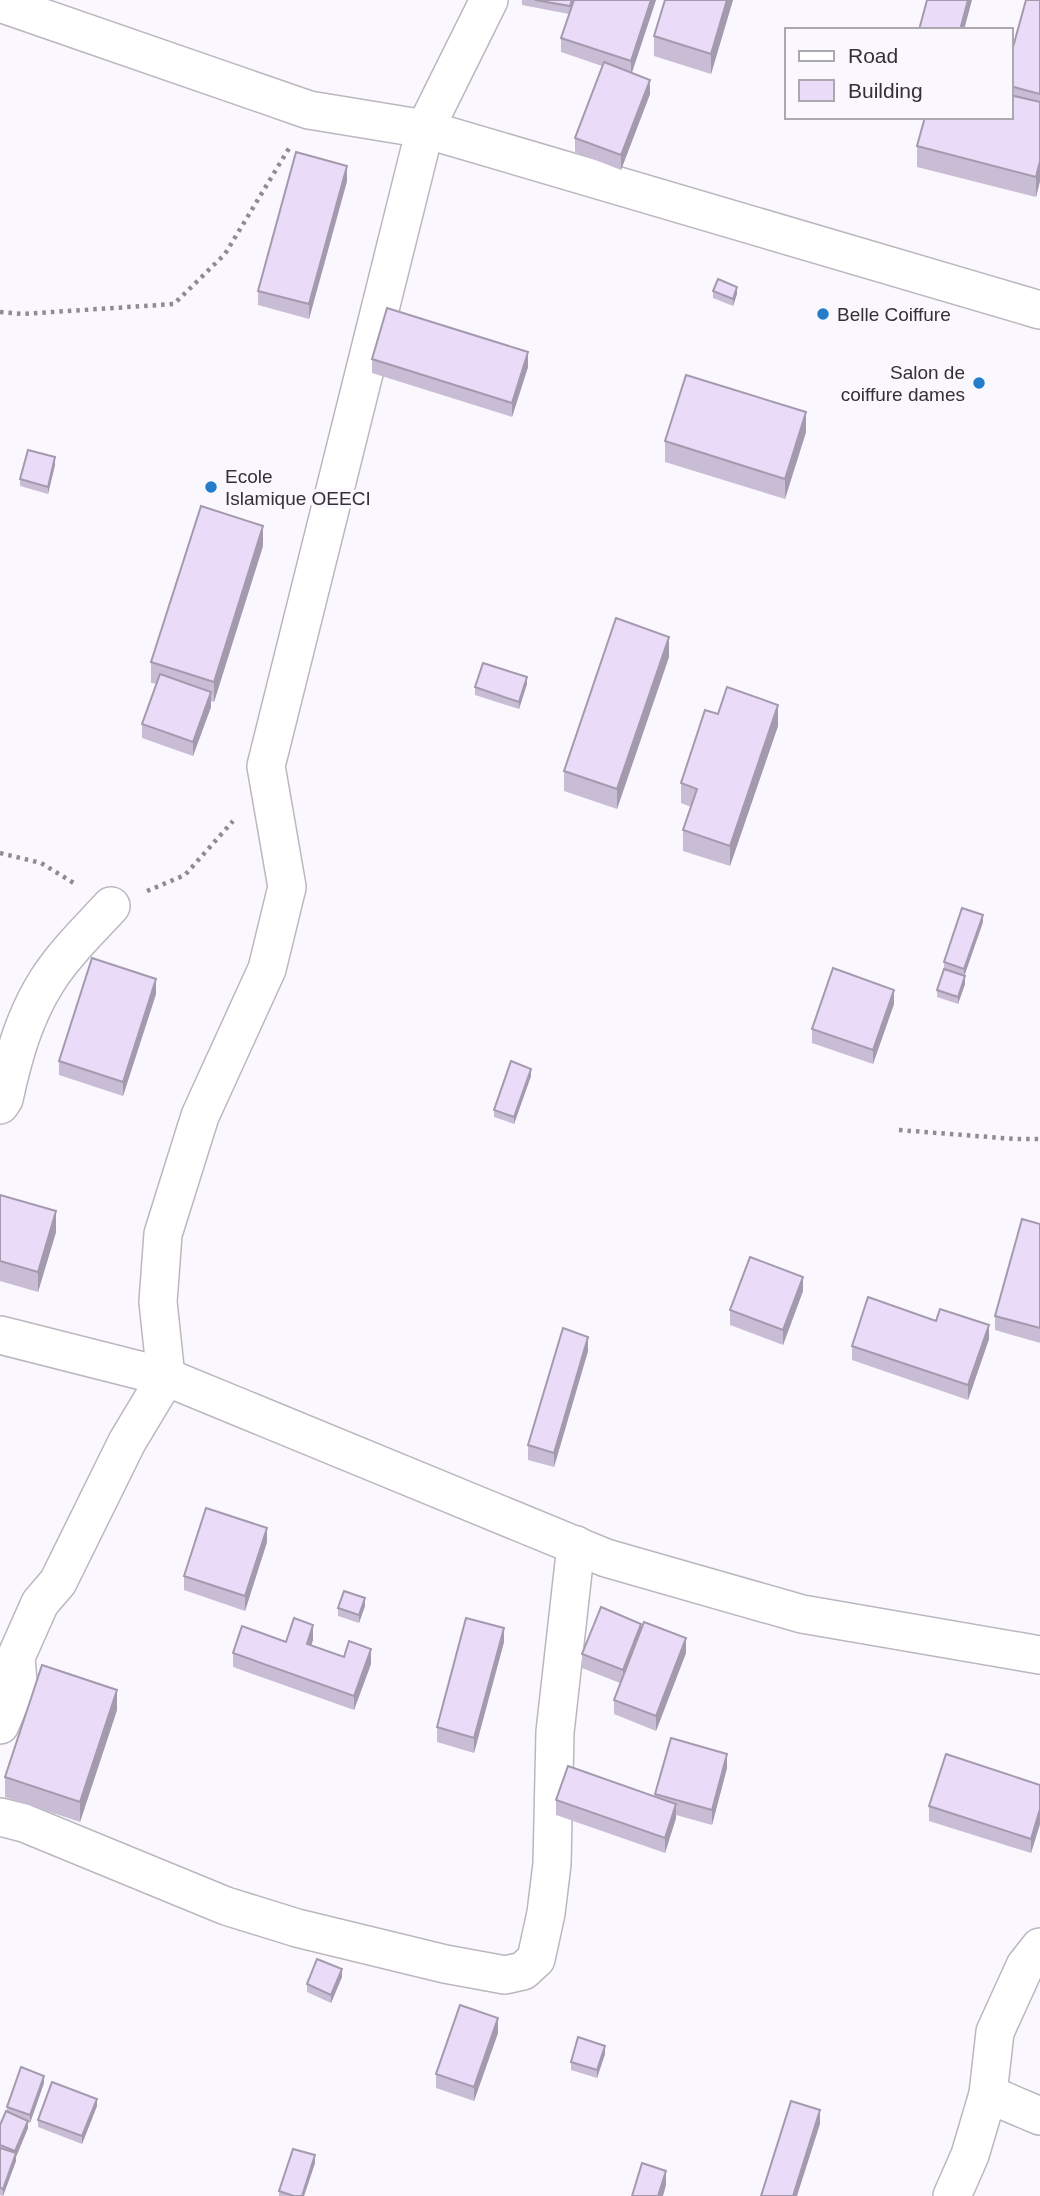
<svg xmlns="http://www.w3.org/2000/svg" width="1040" height="2196" viewBox="0 0 1040 2196" font-family="Arial,sans-serif">
<style>
.lines{fill:none;stroke-linecap:round;stroke-linejoin:round}
.minor-casing{stroke:#bbb7bf;stroke-width:40}
.path{stroke:#8f8c91;stroke-width:4.5;stroke-dasharray:3.5 5;stroke-linecap:butt}
.minor{stroke:#fff;stroke-width:37}
.wall{fill:#c9bdd6}
.shaded-wall{fill:#a49aae}
.building{fill:#eadcf9;stroke:#a49aae;stroke-width:2}
.poi-dot{fill:#247dcb;stroke:#fbf7ff;stroke-width:2.5}
.labels{text-anchor:middle;stroke-width:7;stroke-linejoin:round;paint-order:stroke}
.poi-label{font-size:19px;fill:#333134;stroke:#fbf7ff;text-anchor:start}
</style>
<rect width="100%" height="100%" fill="#fbf7ff"/>
<g class="lines">
<g class="minor-casing">
<g id="minor">
<polyline points="0,3 309,110 425,129 1040,310"/>
<path d="M0 1105 4 1099C13 1058 24 1017 47 981 64 954 89 930 111 906"/>
<polyline points="0,1335 166,1377 606,1558 802,1614 1040,1655"/>
<polyline points="0,1725 18,1682 16,1657 40,1603 58,1582 127,1442 166,1377 158,1302 163,1234 200,1116 267,969 287,887 266,766 425,129 489,0"/>
<polyline points="0,1817 24,1823 226,1906 297,1928 445,1964 505,1975 523,1971 536,1959 546,1913 552,1864 555,1732 576,1545"/>
<polyline points="988,2094 1040,2116"/>
<polyline points="952,2196 970,2155 988,2094 995,2032 1025,1966 1040,1947"/>
</g>
</g>
<g class="path">
<polyline points="0,312 22,314 174,304 225,254 291,145"/>
<polyline points="0,853 41,863 77,885"/>
<polyline points="147,891 185,875 233,821"/>
<polyline points="899,1130 1015,1139 1040,1139"/>
</g>
<use href="#minor" class="minor"/>
</g>
<g class="wall">
<polygon points="522,0 573,0 572,4 656,0 632,73 650,94 621,170 575,152 575,138 602,66 561,52 561,38 569,14 522,5"/>
<polygon points="665,0 733,0 711,74 654,56 654,36"/>
<polygon points="1040,0 1040,181 1036,197 917,167 917,146 1010,117 1010,58"/>
<polygon points="347,181 309,319 258,305 258,291"/>
<polygon points="713,291 737,294 733,306 713,298"/>
<polygon points="372,359 528,367 512,417 372,373"/>
<polygon points="806,432 785,499 665,462 665,441"/>
<polygon points="55,465 48,494 20,486 20,479"/>
<polygon points="263,546 214,702 211,701 211,707 193,756 142,738 142,724 157,684 151,683 151,662"/>
<polygon points="669,657 617,809 564,791 564,771"/>
<polygon points="527,684 519,709 475,695 475,687"/>
<polygon points="718,714 778,726 730,866 683,851 683,830 691,807 681,803 681,783"/>
<polygon points="983,922 964,976 965,984 958,1004 937,997 937,990 944,970 944,962"/>
<polygon points="156,994 123,1096 59,1075 59,1061"/>
<polygon points="894,1004 873,1064 812,1043 812,1029"/>
<polygon points="531,1076 514,1124 494,1117 494,1110"/>
<polygon points="0,1195 56,1232 38,1292 0,1281"/>
<polygon points="1040,1224 1040,1343 995,1330 995,1316"/>
<polygon points="803,1291 783,1345 730,1325 730,1310"/>
<polygon points="936,1321 989,1339 968,1400 852,1360 852,1346"/>
<polygon points="588,1351 554,1467 528,1460 528,1445"/>
<polygon points="267,1542 245,1611 184,1590 184,1576"/>
<polygon points="365,1606 359,1623 338,1616 338,1608"/>
<polygon points="641,1628 686,1653 656,1731 614,1714 614,1700 620,1683 582,1668 582,1654"/>
<polygon points="313,1640 311,1645 344,1657 371,1664 354,1710 233,1667 233,1653 286,1642"/>
<polygon points="504,1642 474,1753 437,1742 437,1727"/>
<polygon points="117,1710 80,1822 5,1797 5,1777"/>
<polygon points="727,1768 712,1825 676,1815 676,1818 665,1853 556,1815 556,1800 655,1796 655,1794"/>
<polygon points="1040,1785 1040,1824 1031,1853 929,1821 929,1806"/>
<polygon points="342,1977 331,2003 307,1992 307,1984"/>
<polygon points="498,2033 474,2101 436,2088 436,2074"/>
<polygon points="605,2054 597,2078 571,2070 571,2062"/>
<polygon points="44,2083 30,2123 28,2122 28,2128 16,2157 16,2161 3,2196 0,2195 0,2125 7,2111 7,2107"/>
<polygon points="97,2106 82,2144 38,2127 38,2120"/>
<polygon points="315,2163 304,2196 279,2196 279,2191"/>
</g>
<g class="shaded-wall">
<polygon points="651,0 656,0 631,75 631,61"/>
<polygon points="727,0 733,0 711,74 711,54"/>
<polygon points="968,0 972,0 964,30 960,30"/>
<polygon points="650,80 650,94 621,170 621,155"/>
<polygon points="1040,161 1040,181 1036,197 1036,177"/>
<polygon points="347,166 347,181 309,319 309,304"/>
<polygon points="737,287 737,294 733,306 733,299"/>
<polygon points="528,352 528,367 512,417 512,403"/>
<polygon points="806,412 806,432 785,499 785,479"/>
<polygon points="55,457 55,465 48,494 48,487"/>
<polygon points="263,526 263,546 214,702 214,682"/>
<polygon points="669,637 669,657 617,809 617,789"/>
<polygon points="527,677 527,684 519,709 519,702"/>
<polygon points="211,692 211,707 193,756 193,742"/>
<polygon points="778,705 778,726 730,866 730,846"/>
<polygon points="983,915 983,922 964,977 964,969"/>
<polygon points="965,976 965,984 958,1004 958,997"/>
<polygon points="156,979 156,994 123,1096 123,1082"/>
<polygon points="894,990 894,1004 873,1064 873,1050"/>
<polygon points="531,1069 531,1076 514,1124 514,1117"/>
<polygon points="56,1211 56,1232 38,1292 38,1272"/>
<polygon points="803,1277 803,1291 783,1345 783,1330"/>
<polygon points="989,1325 989,1339 968,1400 968,1385"/>
<polygon points="588,1337 588,1351 554,1467 554,1453"/>
<polygon points="267,1528 267,1542 245,1611 245,1596"/>
<polygon points="365,1598 365,1606 359,1623 359,1615"/>
<polygon points="641,1624 641,1638 623,1684 623,1670"/>
<polygon points="313,1625 313,1640 307,1658 307,1644"/>
<polygon points="504,1628 504,1642 474,1753 474,1738"/>
<polygon points="686,1638 686,1653 656,1731 656,1716"/>
<polygon points="371,1649 371,1664 354,1710 354,1696"/>
<polygon points="117,1690 117,1710 80,1822 80,1802"/>
<polygon points="727,1754 727,1768 712,1825 712,1810"/>
<polygon points="676,1804 676,1818 665,1853 665,1838"/>
<polygon points="1040,1809 1040,1824 1031,1853 1031,1839"/>
<polygon points="342,1969 342,1977 331,2003 331,1995"/>
<polygon points="498,2018 498,2033 474,2101 474,2087"/>
<polygon points="605,2046 605,2054 597,2078 597,2070"/>
<polygon points="44,2076 44,2083 30,2123 30,2115"/>
<polygon points="97,2099 97,2106 82,2144 82,2136"/>
<polygon points="820,2110 820,2124 797,2196 793,2196"/>
<polygon points="28,2121 28,2128 16,2157 16,2161 3,2196 3,2189 15,2155 15,2151"/>
<polygon points="315,2155 315,2163 304,2196 302,2196"/>
<polygon points="666,2171 666,2185 663,2196 658,2196"/>
</g>
<g class="building">
<polygon points="535,0 572,0 570,6"/>
<polygon points="574,0 651,0 631,61 561,38"/>
<polygon points="665,0 727,0 711,54 654,36"/>
<polygon points="927,0 968,0 960,30 919,30"/>
<polygon points="1026,0 1040,0 1040,94 1010,86 1010,58"/>
<polygon points="604,62 650,80 621,155 575,138"/>
<polygon points="1010,95 1040,102 1040,161 1036,177 917,146 925,117 1010,117"/>
<polygon points="296,152 347,166 309,304 258,291"/>
<polygon points="718,279 737,287 733,299 713,291"/>
<polygon points="387,308 528,352 512,403 372,359"/>
<polygon points="686,375 806,412 785,479 665,441"/>
<polygon points="28,450 55,457 48,487 20,479"/>
<polygon points="201,506 263,526 214,682 151,662"/>
<polygon points="616,618 669,637 617,789 564,771"/>
<polygon points="483,663 527,677 519,702 475,687"/>
<polygon points="160,674 211,692 193,742 142,724"/>
<polygon points="727,687 778,705 730,846 683,830 697,789 681,783 705,710 718,714"/>
<polygon points="962,908 983,915 964,969 944,962"/>
<polygon points="92,958 156,979 123,1082 59,1061"/>
<polygon points="833,968 894,990 873,1050 812,1029"/>
<polygon points="944,969 965,976 958,997 937,990"/>
<polygon points="511,1061 531,1069 514,1117 494,1110"/>
<polygon points="0,1195 56,1211 38,1272 0,1261"/>
<polygon points="1022,1219 1040,1224 1040,1328 995,1316"/>
<polygon points="750,1257 803,1277 783,1330 730,1310"/>
<polygon points="868,1297 936,1321 940,1309 989,1325 968,1385 852,1346"/>
<polygon points="563,1328 588,1337 554,1453 528,1445"/>
<polygon points="206,1508 267,1528 245,1596 184,1576"/>
<polygon points="344,1591 365,1598 359,1615 338,1608"/>
<polygon points="601,1607 641,1624 623,1670 582,1654"/>
<polygon points="294,1618 313,1625 307,1644 344,1657 349,1641 371,1649 354,1696 233,1653 242,1626 286,1642"/>
<polygon points="466,1618 504,1628 474,1738 437,1727"/>
<polygon points="644,1622 686,1638 656,1716 614,1700"/>
<polygon points="42,1665 117,1690 80,1802 5,1777"/>
<polygon points="671,1738 727,1754 712,1810 655,1794"/>
<polygon points="946,1754 1040,1785 1040,1809 1031,1839 929,1806"/>
<polygon points="568,1766 676,1804 665,1838 556,1800"/>
<polygon points="317,1959 342,1969 331,1995 307,1984"/>
<polygon points="460,2005 498,2018 474,2087 436,2074"/>
<polygon points="578,2037 605,2046 597,2070 571,2062"/>
<polygon points="21,2067 44,2076 30,2115 7,2107"/>
<polygon points="52,2082 97,2099 82,2136 38,2120"/>
<polygon points="791,2101 820,2110 793,2196 761,2196"/>
<polygon points="6,2111 28,2121 15,2151 0,2145 0,2125"/>
<polygon points="0,2148 16,2153 3,2189 0,2188"/>
<polygon points="293,2149 315,2155 302,2196 294,2196 279,2191"/>
<polygon points="642,2163 666,2171 658,2196 632,2196"/>
</g>
<g class="poi-dot">
<circle cx="823" cy="314" r="7"/>
<circle cx="979" cy="383" r="7"/>
<circle cx="211" cy="487" r="7"/>
</g>
<g class="labels">
<g class="poi-label">
<text x="837" y="321">Belle Coiffure</text>
<text x="965" y="379" text-anchor="end">Salon de<tspan x="965" dy="22">coiffure dames</tspan></text>
<text x="225" y="483">Ecole<tspan x="225" dy="22">Islamique OEECI</tspan></text>
</g>
</g>
<rect x="785" y="28" width="228" height="91" fill="#fbf7ff" stroke="#aba8ae" stroke-width="2"/>
<rect x="799" y="51" width="35" height="10" fill="#ffffff" stroke="#aba8ae" stroke-width="2"/>
<text x="848" y="63" font-size="21" fill="#333134">Road</text>
<rect x="799" y="80" width="35" height="21" fill="#eadcf9" stroke="#aba8ae" stroke-width="2"/>
<text x="848" y="98" font-size="21" fill="#333134">Building</text>
</svg>
